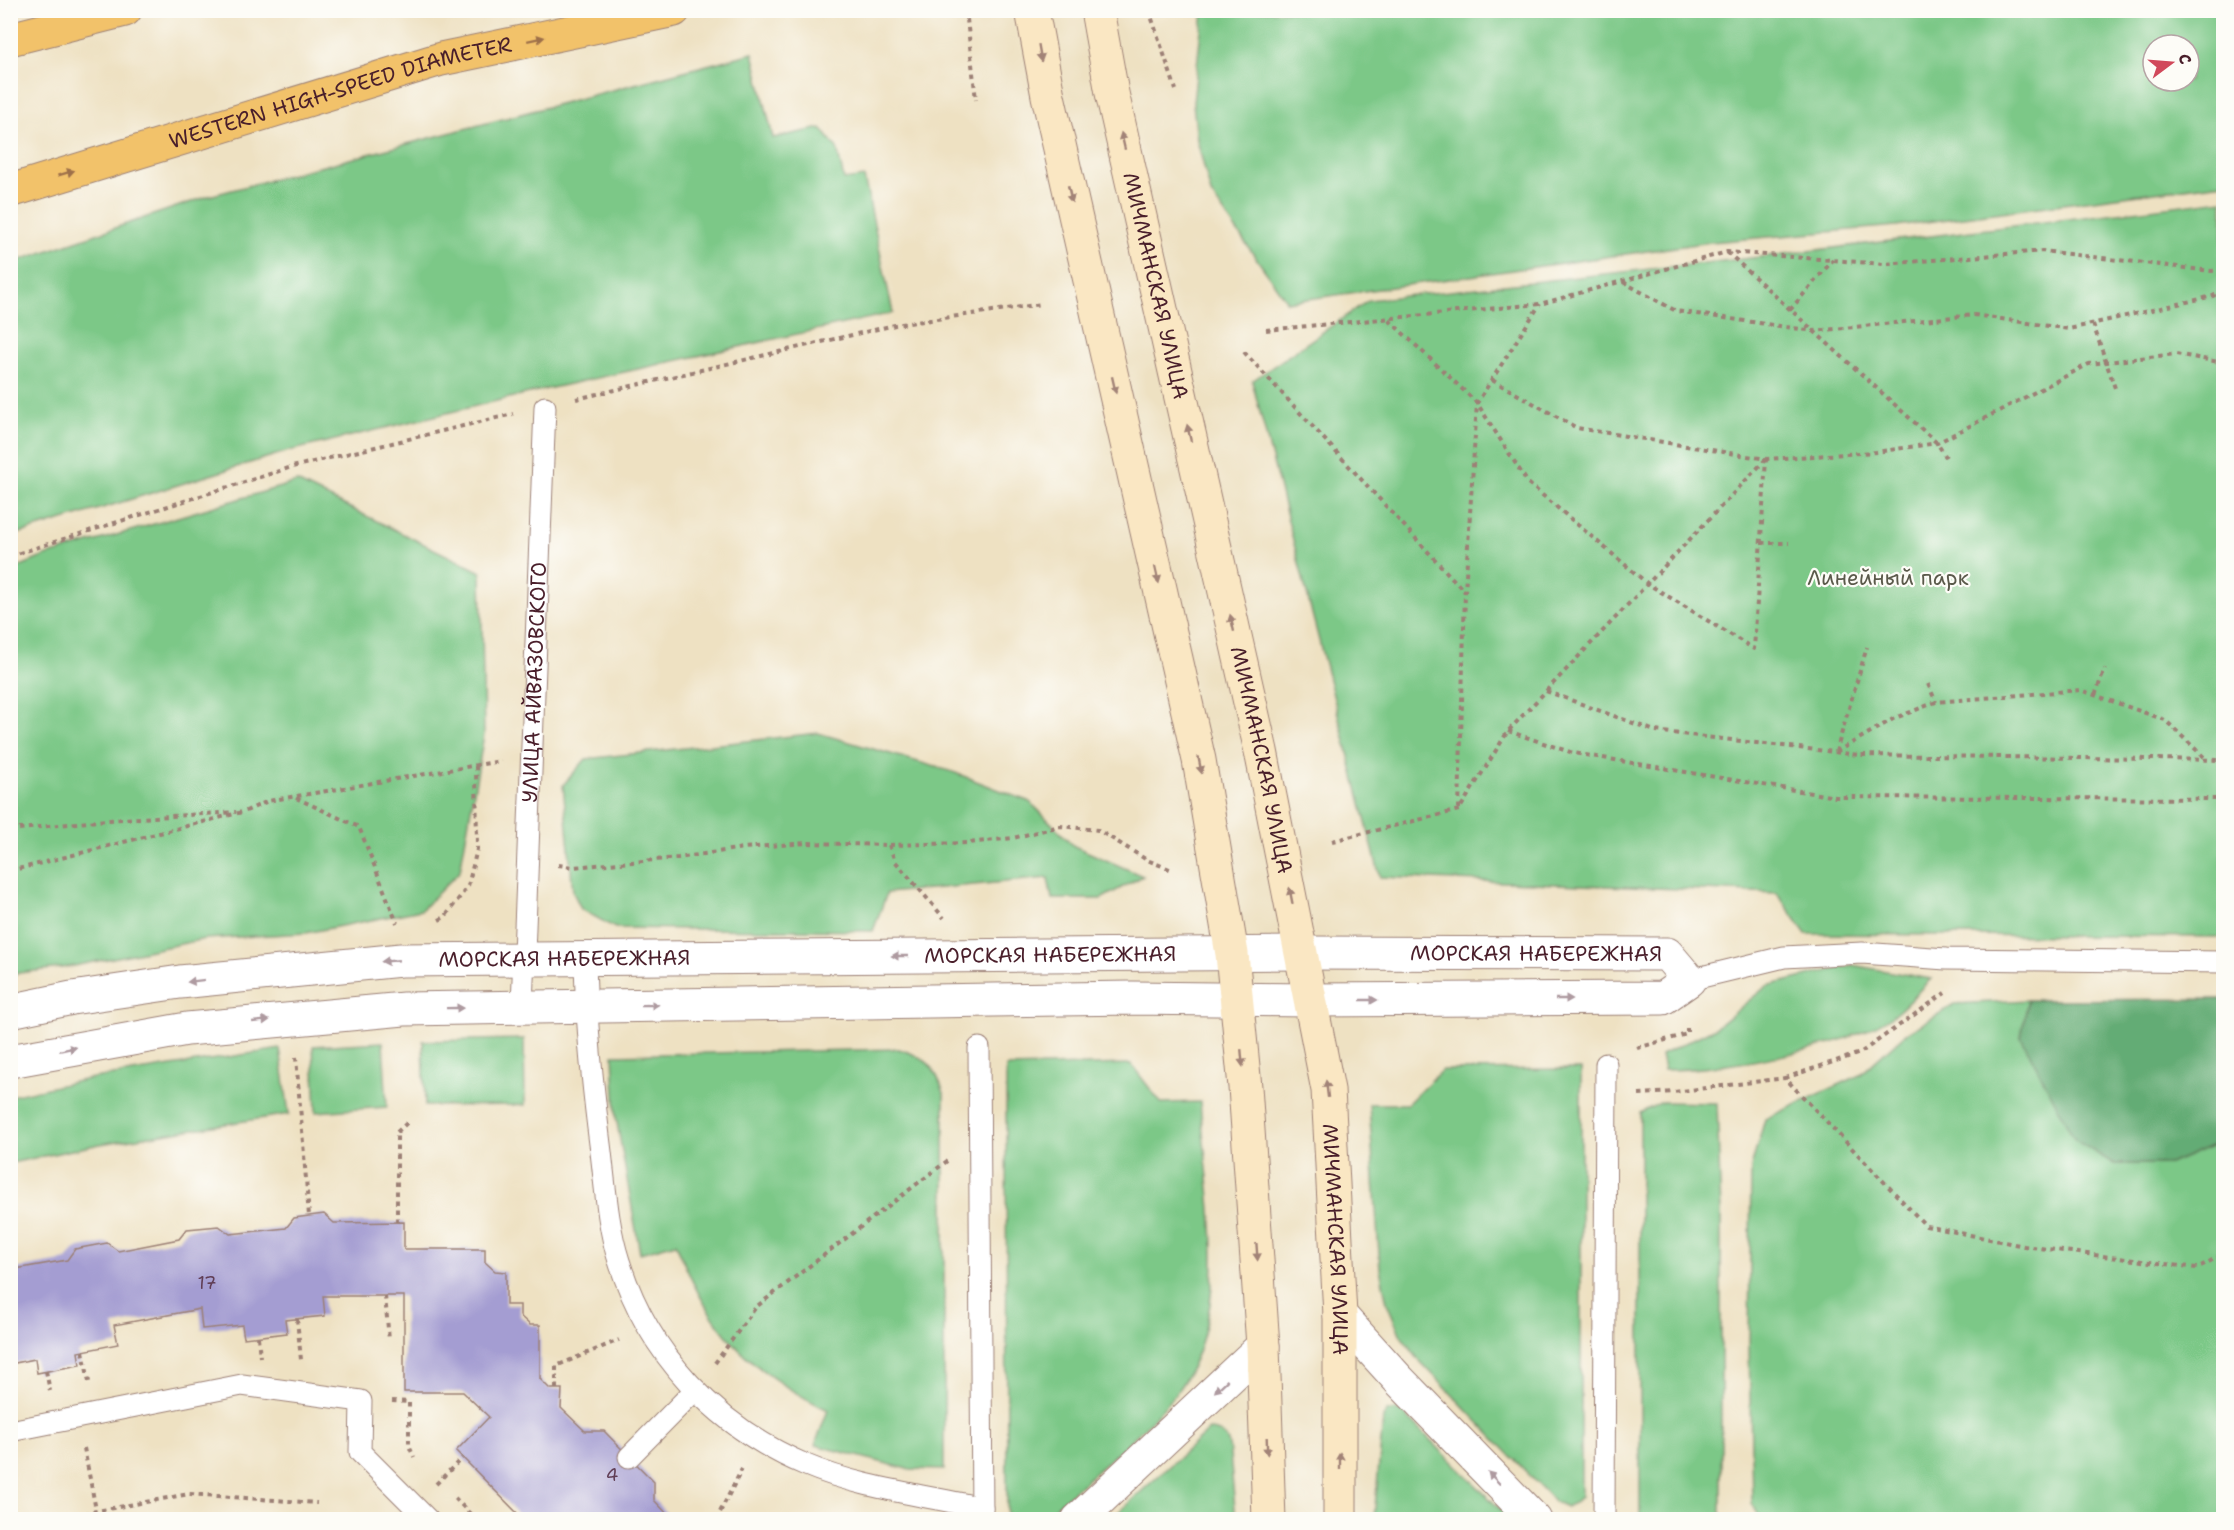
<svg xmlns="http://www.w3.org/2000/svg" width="2234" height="1530" viewBox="0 0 2234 1530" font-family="'Shantell Sans',sans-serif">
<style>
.green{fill:#7bc887;stroke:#627459;stroke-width:1.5;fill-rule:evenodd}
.forest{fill:#64ac74;stroke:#576650;stroke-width:1.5}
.building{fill:#a49dd2}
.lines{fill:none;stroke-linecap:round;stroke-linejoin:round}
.service-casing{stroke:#9c8076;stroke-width:23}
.minor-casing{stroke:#9c8076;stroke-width:35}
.tertiary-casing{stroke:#9c8076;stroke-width:35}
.secondary-casing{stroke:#9c8076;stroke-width:35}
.motorway-casing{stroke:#9c8076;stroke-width:35}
.path{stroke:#9c8076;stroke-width:4;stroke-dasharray:4.5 4.5;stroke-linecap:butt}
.service{stroke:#fff;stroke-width:21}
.minor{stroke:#fff;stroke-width:33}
.tertiary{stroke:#fff;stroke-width:33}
.secondary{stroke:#fae7c3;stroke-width:33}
.motorway{stroke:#f2c26a;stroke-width:33}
.oneway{fill:#9e704a}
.oneway2{fill:#a28377}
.oneway3{fill:#ae9aa0}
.labels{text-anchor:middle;stroke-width:4.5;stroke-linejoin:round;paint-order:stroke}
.number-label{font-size:18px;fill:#603e55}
.street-label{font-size:21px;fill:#4a1f2b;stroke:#fdfcf7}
.park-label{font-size:21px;fill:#5b5a4b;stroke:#fdfcf7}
</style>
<rect width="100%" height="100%" fill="#fdfcf7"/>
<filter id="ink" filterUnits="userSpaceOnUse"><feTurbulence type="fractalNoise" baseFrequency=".0167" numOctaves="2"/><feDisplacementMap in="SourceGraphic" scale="12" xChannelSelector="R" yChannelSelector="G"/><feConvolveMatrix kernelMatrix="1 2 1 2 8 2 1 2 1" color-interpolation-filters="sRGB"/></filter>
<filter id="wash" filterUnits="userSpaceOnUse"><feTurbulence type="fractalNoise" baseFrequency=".008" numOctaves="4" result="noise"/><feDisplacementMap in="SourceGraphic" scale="24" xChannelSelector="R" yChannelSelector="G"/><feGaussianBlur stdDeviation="1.35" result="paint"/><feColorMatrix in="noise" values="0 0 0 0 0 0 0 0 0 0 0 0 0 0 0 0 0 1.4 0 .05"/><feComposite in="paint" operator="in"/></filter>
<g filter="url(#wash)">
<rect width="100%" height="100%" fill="#eee1c2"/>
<g class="green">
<path d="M1203 11H2223V183L1896 226 1711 242 1287 302 1211 194 1197 140 1193 103ZM2153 45H2189V81H2153Z"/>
<polygon points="753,53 773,138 821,128 837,148 844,180 864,177 893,313 538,391 289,451 11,536 11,263 209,196"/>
<polygon points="2223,200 2223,937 1806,934 1777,893 1380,877 1252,381 1369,300 1760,257"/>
<polygon points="297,482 481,572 484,735 460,871 421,910 306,933 205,939 69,967 11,974 11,570 45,556"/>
<polygon points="818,733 953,772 1030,802 1074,846 1143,876 1101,899 1052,899 1048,878 887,893 873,931 615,928 581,909 573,892 563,785 586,759"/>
<path d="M1852 965 1931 979C1919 990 1908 1004 1895 1014 1850 1049 1721 1070 1664 1070L1661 1055 1715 1028 1767 986Z"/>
<polygon points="2028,1000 2021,1037 2114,1164 2169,1164 2223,1141 2223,1519 1761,1520 1752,1503 1749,1344 1751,1167 1765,1119 1860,1075 1904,1035 1955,1004"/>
<polygon points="524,1039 525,1105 425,1106 423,1041"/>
<polygon points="383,1042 387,1107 316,1112 313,1046"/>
<polygon points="280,1049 289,1114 100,1144 11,1163 11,1096 88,1079"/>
<path d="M899 1049C928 1058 934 1065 944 1093V1470L907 1469 815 1445 828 1410C746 1370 708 1328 676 1243L640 1253 616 1117 613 1055Z"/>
<path d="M1131 1064 1161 1103 1200 1102C1208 1199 1238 1326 1166 1405 1130 1445 1082 1483 1042 1519H1007L1006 1067Z"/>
<polygon points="1581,1069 1581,1496 1575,1503 1566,1507 1555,1502 1418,1359 1401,1336 1387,1303 1380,1269 1369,1104 1407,1104 1442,1070"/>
<polygon points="1662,1102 1717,1103 1721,1214 1721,1519 1640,1519 1640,1113"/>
<polygon points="1395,1410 1403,1413 1510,1519 1374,1519 1383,1418 1387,1412"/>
<path d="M1209 1430C1221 1431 1225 1434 1229 1444L1236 1519H1111Z"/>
</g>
<polygon class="forest" points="2223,999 2223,1141 2169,1164 2114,1164 2075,1140 2021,1037 2028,1000"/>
<g id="blocks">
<polygon class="building" points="324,1214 334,1223 404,1222 404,1249 485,1249 485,1262 495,1271 506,1272 506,1305 520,1305 520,1316 530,1325 540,1325 540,1379 550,1389 562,1389 561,1408 585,1431 604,1431 654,1482 654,1500 673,1520 524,1520 456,1451 489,1417 463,1392 404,1392 404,1296 323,1296 325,1316 285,1320 287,1333 244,1338 242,1325 202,1329 200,1309 114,1325 118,1344 78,1352 80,1365 37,1373 35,1359 10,1364 10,1270 67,1260 75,1249 107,1243 118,1251 179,1239 187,1229 219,1226 230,1234 286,1228 294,1218"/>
</g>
</g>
<g filter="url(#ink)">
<use href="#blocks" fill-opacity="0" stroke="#9c8076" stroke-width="1.5"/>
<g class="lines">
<g class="service-casing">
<g id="service">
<path d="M585 958C586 1021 592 1082 600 1144 605 1182 607 1224 619 1261 648 1354 716 1427 806 1465 860 1488 924 1495 982 1508"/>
<polyline points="1689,980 1784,957 1862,953 1946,959 2224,962"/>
<path id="s1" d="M522 1006 545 407"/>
<polyline points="979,1048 982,1520"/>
<polyline points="10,1431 242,1385 361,1401 360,1452 428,1520"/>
<polyline points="629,1457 695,1390"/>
<polyline points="1604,1520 1606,1064"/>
</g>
</g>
<g class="minor-casing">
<g id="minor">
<path id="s2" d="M1302 953 1667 954 1689 980 1663 998 1311 1000"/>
<polyline points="1340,1315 1399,1380 1535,1520"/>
<polyline points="1078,1520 1263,1346"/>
</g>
</g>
<g class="tertiary-casing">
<g id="tertiary">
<path id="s3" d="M10 1011 72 998 180 982 401 960 1302 953"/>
<polyline points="10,1061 187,1029 404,1009 1132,998 1311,1000"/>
</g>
</g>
<g class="secondary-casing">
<g id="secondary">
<polyline points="1032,10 1048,96 1199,760 1232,954 1245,1087 1263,1346 1269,1520"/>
<path id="s4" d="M1097 10 1112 93 1261 751 1328 1090 1340 1315V1520"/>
</g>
</g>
<g class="motorway-casing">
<g id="motorway">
<polyline points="10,39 125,10"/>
<path id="s5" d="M10 191 441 59 674 10"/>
</g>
</g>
<g class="path">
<polyline points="966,10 976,100"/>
<polyline points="1149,10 1176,90"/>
<polyline points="1727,252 1937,443 1946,457"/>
<polyline points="1623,282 1676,311 1814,331 1974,315 2069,329 2213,296 2224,290"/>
<polyline points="1790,310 1833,260"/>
<polyline points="1389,320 1477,403 1528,483 1648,584 1754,649 1766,459"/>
<polyline points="2093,324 2115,388"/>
<polyline points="1266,330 1540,304 1727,252 1884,264 2043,251 2211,271 2224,270"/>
<polyline points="1244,352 1465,592"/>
<polyline points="1492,380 1577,428 1766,459 1876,452 1937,443 2089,364 2176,354 2224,363"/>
<polyline points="576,399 895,325 1042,304"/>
<polyline points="1761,543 1789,543"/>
<polyline points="10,556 292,467 513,414"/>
<polyline points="1928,684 1936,702"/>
<polyline points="1546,691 1655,731 1859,755 2224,760"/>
<polyline points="2095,695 2105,669"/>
<polyline points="1508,731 1573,753 1835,797 2224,799"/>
<polyline points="1836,752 1893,719 1936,702 2080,690 2165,720 2206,759"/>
<polyline points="1836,752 1867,647"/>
<polyline points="296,798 359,827 397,923"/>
<polyline points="1459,809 1465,592 1477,403 1540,304"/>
<polyline points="10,830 107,820 236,812"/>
<polyline points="1332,841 1459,810 1508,731 1766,459"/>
<polyline points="889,845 895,861 944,918"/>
<polyline points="558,865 573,867 678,858 743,848 806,843 889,845 968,843 1013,838 1060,826 1098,830 1147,860 1172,870"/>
<polyline points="10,871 246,811 268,801 501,761"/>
<polyline points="439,920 445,917 468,886 477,849 476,765"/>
<polyline points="1637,1048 1687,1034 1687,1028"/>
<polyline points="296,1057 309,1216"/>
<polyline points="1785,1078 1860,1053 1945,993"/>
<polyline points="1639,1094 1674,1092 1785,1078 1926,1226 2024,1246 2197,1268 2224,1254"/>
<polyline points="397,1222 397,1132 409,1121"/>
<polyline points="385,1296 389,1340"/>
<polyline points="297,1319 301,1360"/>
<polyline points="258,1337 260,1357"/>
<polyline points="83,1351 89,1382"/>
<polyline points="715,1363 756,1307 947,1161"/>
<polyline points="46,1371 50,1391"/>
<polyline points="556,1389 556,1366 619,1340"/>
<polyline points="392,1401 409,1402 409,1446 414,1457"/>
<polyline points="84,1448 96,1510"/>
<polyline points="436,1484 462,1458"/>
<polyline points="455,1498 476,1520"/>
<polyline points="48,1520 189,1494 317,1503"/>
<polyline points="716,1520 742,1469"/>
</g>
<use href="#service" class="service"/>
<use href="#minor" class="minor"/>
<use href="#tertiary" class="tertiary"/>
<use href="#secondary" class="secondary"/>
<use href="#motorway" class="motorway"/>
</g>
<defs><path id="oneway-solid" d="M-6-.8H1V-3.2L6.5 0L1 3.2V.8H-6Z" transform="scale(1.5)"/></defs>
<g class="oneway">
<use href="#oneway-solid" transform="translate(536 39) rotate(-12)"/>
<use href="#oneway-solid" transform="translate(66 173) rotate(-17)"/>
</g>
<g class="oneway2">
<use href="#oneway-solid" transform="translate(1040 53) rotate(80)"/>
<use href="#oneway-solid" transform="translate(1123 141) rotate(-103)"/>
<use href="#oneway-solid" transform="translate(1070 194) rotate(77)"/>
<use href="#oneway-solid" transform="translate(1114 385) rotate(77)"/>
<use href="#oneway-solid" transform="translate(1189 433) rotate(-103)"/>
<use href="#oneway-solid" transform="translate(1157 575) rotate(77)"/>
<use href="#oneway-solid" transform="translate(1232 623) rotate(-103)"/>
<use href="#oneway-solid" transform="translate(1200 765) rotate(79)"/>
<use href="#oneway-solid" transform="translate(1291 896) rotate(-101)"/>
<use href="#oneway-solid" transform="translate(1242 1058) rotate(85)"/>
<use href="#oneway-solid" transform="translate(1327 1089) rotate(-97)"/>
<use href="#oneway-solid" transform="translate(1257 1252) rotate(86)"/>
<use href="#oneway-solid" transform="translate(1267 1446) rotate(88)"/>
<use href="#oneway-solid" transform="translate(1340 1461) rotate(-90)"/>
</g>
<g class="oneway3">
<use href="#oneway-solid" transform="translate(900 956) rotate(180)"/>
<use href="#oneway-solid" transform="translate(390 961) rotate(175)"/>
<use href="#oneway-solid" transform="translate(196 981) rotate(173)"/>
<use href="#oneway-solid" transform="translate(1564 999)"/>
<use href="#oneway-solid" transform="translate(1369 1000)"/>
<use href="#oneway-solid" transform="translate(650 1005) rotate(-1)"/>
<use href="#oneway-solid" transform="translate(455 1008) rotate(-1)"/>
<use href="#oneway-solid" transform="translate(261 1021) rotate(-6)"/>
<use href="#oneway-solid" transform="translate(68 1049) rotate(-12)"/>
<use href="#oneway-solid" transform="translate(1221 1386) rotate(137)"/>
<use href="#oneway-solid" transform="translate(1494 1478) rotate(-134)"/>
</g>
</g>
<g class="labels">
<g class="number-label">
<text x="207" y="1289">17</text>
<text x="612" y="1481">4</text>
</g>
<g class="street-label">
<text dy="7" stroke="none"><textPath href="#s5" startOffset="345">WESTERN HIGH-SPEED DIAMETER</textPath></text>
<text dy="7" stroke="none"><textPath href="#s4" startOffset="282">МИЧМАНСКАЯ УЛИЦА</textPath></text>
<text dy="7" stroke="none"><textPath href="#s1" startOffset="324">УЛИЦА АЙВАЗОВСКОГО</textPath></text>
<text dy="7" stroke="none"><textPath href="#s4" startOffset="768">МИЧМАНСКАЯ УЛИЦА</textPath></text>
<text dy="7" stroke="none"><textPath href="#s3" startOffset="1044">МОРСКАЯ НАБЕРЕЖНАЯ</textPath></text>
<text dy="7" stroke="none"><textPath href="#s2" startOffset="234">МОРСКАЯ НАБЕРЕЖНАЯ</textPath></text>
<text dy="7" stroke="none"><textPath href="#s3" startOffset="558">МОРСКАЯ НАБЕРЕЖНАЯ</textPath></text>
<text dy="7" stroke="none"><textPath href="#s4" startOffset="1254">МИЧМАНСКАЯ УЛИЦА</textPath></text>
</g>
<g class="park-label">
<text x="1888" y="585">Линейный парк</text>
</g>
</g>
<rect width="2234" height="1530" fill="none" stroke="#fdfcf7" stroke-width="36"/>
<g transform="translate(2171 63) rotate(74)"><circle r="28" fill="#fdfcf7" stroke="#b5a4a5" stroke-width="1.5"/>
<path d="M0-4.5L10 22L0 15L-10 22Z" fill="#d1495b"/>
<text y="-9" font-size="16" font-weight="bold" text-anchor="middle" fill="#4a1f2b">С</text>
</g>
</svg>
